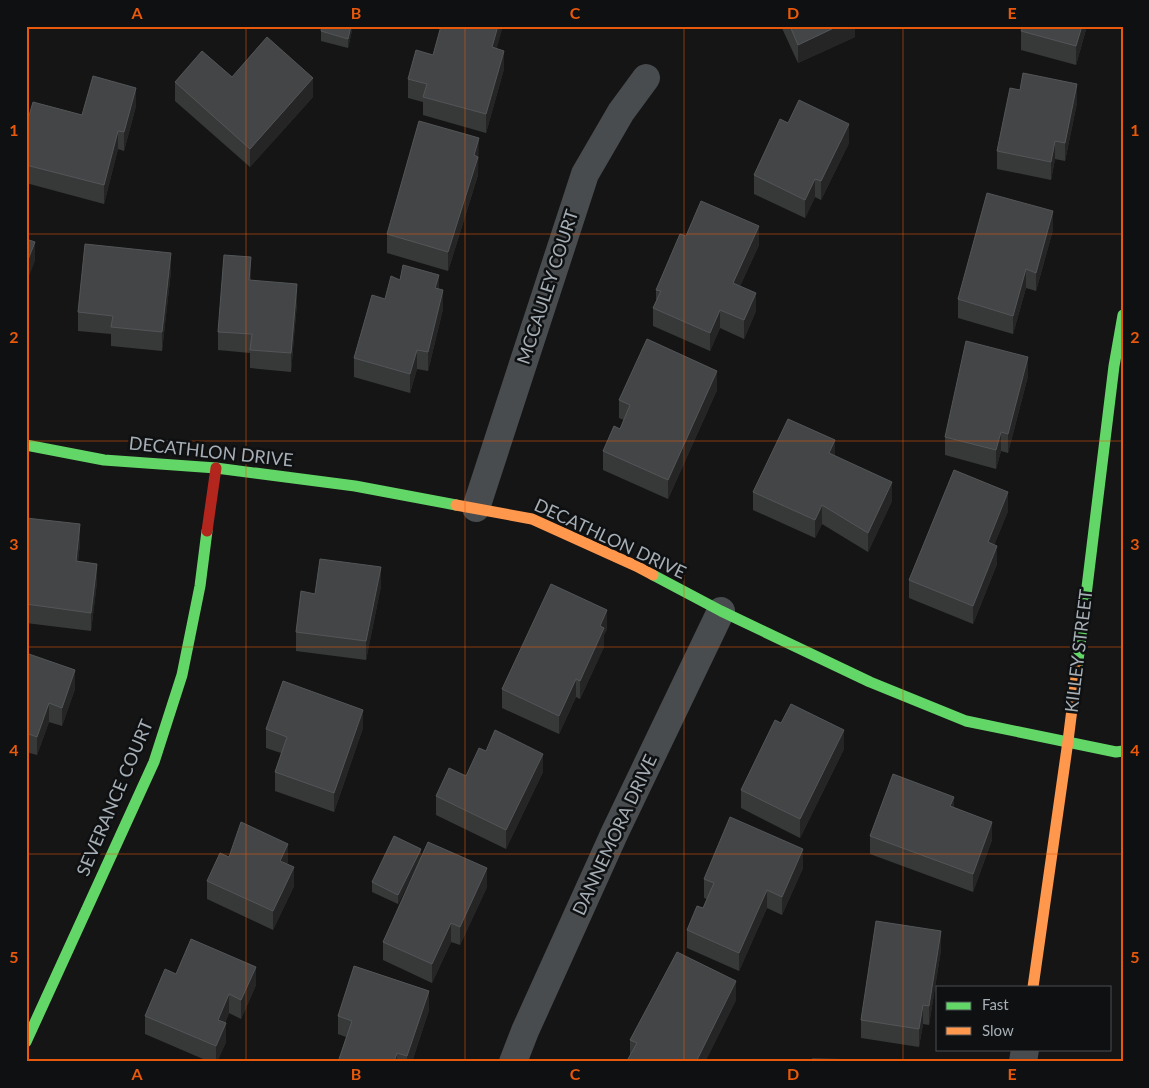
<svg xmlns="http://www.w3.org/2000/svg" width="1149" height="1088" viewBox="0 0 1149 1088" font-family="Lato,sans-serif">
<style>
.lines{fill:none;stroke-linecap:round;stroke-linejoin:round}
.street{stroke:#494c4e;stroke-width:28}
.fast{stroke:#63d668;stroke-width:11}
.slow{stroke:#ff974d;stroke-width:11}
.jam{stroke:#b3261e;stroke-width:11}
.wall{fill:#373939}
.shaded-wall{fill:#252525}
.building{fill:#434547;stroke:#535658}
.grid{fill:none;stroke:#e8590c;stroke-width:1;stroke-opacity:0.55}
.labels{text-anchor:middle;stroke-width:5;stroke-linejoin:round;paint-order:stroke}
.street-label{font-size:18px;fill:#a6aeb6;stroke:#0f1011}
.neatline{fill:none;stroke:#e8590c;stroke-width:2}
.grid-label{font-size:16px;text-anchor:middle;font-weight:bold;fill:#e8590c}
</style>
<rect width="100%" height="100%" fill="#151515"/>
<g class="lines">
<g class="street">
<polyline points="476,508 585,174 621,112 646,78"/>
<polyline points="513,1062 525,1031 615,832 721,611"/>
<polyline points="1023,1062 1025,1049"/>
</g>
<g class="fast">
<polyline points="26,445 104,460 216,468 355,486 456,505"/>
<polyline points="653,575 721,611 870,682 966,721 1116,752 1123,751"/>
<polyline points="1077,669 1114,366 1123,315"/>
<polyline points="26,1042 154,762 182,675 200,586 207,531"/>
</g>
<g class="slow">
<polyline points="456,505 532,519 636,566 653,575"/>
<polyline points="1033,987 1068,741 1077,669"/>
</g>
<polyline class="jam" points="207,531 216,468"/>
</g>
<g class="wall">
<polygon points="322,26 353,26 348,48 321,41 321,31"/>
<polygon points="781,26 855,26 855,37 798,63"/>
<polygon points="1087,26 1076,65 1021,50 1021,31"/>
<polygon points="497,49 504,69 486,133 423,115 423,102 408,98 408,79 433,55"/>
<polygon points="232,77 313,97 250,167 175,101 175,82"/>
<polygon points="1020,90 1077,103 1065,161 1055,159 1051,180 997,169 997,151"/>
<polygon points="136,106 124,151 118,149 104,204 26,183 26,126 82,115"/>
<polygon points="788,123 849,143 821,200 815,197 805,218 754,194 754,175"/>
<polygon points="479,157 478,159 478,175 448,271 387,253 387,234"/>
<polygon points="1053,230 1036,291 1026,288 1013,334 958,318 958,299"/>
<polygon points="686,236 759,245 740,286 756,311 744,339 720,328 710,351 653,326 653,308 656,301 656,290"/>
<polygon points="171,271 162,351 111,346 111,334 78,331 78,312"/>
<polygon points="251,276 251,281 297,303 291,372 250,368 250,353 218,350 218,332"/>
<polygon points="400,280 439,289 443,309 428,371 417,369 410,393 354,377 354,358 385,299"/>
<polygon points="1028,376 1008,453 1001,451 996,469 945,455 945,437"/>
<polygon points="717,390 668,499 603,470 603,451 620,429 624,420 619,418 619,400"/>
<polygon points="835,456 892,501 868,552 822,524 815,538 753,510 753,492"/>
<polygon points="1008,511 994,545 997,564 973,624 909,598 909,580"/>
<polygon points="26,518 80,543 78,562 97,582 91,631 26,623"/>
<polygon points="381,586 366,660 296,651 296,632"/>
<polygon points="607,629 604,635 604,647 580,699 576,697 559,734 502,708 502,689"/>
<polygon points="26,653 75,689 62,726 49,722 37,755 26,752"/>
<polygon points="781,723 844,749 800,838 741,808 741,790"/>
<polygon points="363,728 334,812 275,791 275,772 281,753 266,748 266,729"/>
<polygon points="486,751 543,772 506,849 436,815 436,796 466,776"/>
<polygon points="954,807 992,840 973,892 870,854 870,836"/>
<polygon points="229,857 288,862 287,864 294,886 273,930 207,899 207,881"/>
<polygon points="421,858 398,904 372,892 372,882"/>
<polygon points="803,868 782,915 767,908 739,971 687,948 687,930 703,908 707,899 704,898 704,879"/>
<polygon points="487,887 460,945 451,942 432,983 383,960 383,942"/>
<polygon points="941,950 929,1025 923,1024 919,1047 861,1038 861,1020"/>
<polygon points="176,974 256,985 241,1019 229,1013 225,1023 226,1042 217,1062 210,1062 145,1034 145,1016"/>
<polygon points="736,1000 705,1062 628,1062 628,1059 630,1055 630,1040"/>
<polygon points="429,1010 412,1062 338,1062 346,1037 338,1034 338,1016"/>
</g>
<g class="shaded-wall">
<polygon points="351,26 353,26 348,48 348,39"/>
<polygon points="498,26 503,26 492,66 492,47"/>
<polygon points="838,26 855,26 855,37 798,63 798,45"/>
<polygon points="1082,26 1087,26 1076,65 1076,46"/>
<polygon points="504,51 504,69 486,133 486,114"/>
<polygon points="313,78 313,97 250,167 250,149"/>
<polygon points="1077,84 1077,103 1065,161 1065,143"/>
<polygon points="136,88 136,106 124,151 124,132"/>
<polygon points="849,124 849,143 821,200 821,181"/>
<polygon points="118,131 118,149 104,204 104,185"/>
<polygon points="479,138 478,175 448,271 448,252 474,155"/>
<polygon points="1055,141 1055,159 1051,180 1051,162"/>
<polygon points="815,179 815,197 805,218 805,200"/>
<polygon points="1053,211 1053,230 1036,291 1036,273"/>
<polygon points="759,226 759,245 733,301 733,283"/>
<polygon points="35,242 35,261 26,284 26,265"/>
<polygon points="171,253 171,271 162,351 162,332"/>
<polygon points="251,257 251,276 249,299 249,280"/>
<polygon points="1026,269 1026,288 1013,334 1013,316"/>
<polygon points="439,275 439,294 435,288"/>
<polygon points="297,284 297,303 291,372 291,353"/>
<polygon points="443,290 443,309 428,371 428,352"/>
<polygon points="756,293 756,311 744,339 744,320"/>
<polygon points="720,310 720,328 710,351 710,333"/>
<polygon points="417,350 417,369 410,393 410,374"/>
<polygon points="1028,357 1028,376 1008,453 1008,434"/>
<polygon points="717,371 717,390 668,499 668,480"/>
<polygon points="1001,432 1001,451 996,469 996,450"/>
<polygon points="835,440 835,459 829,453"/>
<polygon points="892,482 892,501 868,552 868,533"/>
<polygon points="1008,492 1008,511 988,560 988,542"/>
<polygon points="822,505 822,524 815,538 815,520"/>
<polygon points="80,524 80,543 76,580 76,561"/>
<polygon points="997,546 997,564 973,624 973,606"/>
<polygon points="97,564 97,582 91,631 91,613"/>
<polygon points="381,567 381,586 366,660 366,641"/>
<polygon points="607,610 607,629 604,635 604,647 580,699 580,681 600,626"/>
<polygon points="75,670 75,689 62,726 62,708"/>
<polygon points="576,679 576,697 559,734 559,716"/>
<polygon points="49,703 49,722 37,755 37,737"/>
<polygon points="363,710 363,728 334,812 334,793"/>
<polygon points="844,730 844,749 800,838 800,819"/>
<polygon points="543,754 543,772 506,849 506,830"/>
<polygon points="954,797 954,815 950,806"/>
<polygon points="992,822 992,840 973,892 973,874"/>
<polygon points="288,844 288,862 280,879 280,861"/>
<polygon points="421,849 421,858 398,904 398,895"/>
<polygon points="803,849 803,868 782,915 782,897"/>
<polygon points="294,867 294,886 273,930 273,911"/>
<polygon points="487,868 487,887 460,945 460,927"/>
<polygon points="767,890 767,908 739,971 739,953"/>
<polygon points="451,923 451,942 432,983 432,964"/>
<polygon points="941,931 941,950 929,1025 929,1006"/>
<polygon points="256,967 256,985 241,1019 241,1000"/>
<polygon points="736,981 736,1000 705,1062 696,1062"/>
<polygon points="429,991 429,1010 412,1062 407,1062 407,1056"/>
<polygon points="229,994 229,1013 218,1038 218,1020"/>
<polygon points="923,1005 923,1024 919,1047 919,1029"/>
<polygon points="226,1023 226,1042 217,1062 216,1062 216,1046"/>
<polygon points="397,1053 397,1062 394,1062"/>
</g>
<g class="building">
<polygon points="322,26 351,26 348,39 321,31"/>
<polygon points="441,26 498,26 492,47 504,51 486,114 423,97 427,84 408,79 416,50 433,55"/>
<polygon points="790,26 838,26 798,45"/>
<polygon points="1023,26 1082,26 1076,46 1021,31"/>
<polygon points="267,37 313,78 250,149 175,82 202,51 232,77"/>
<polygon points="1023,73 1077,84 1065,143 1055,141 1051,162 997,151 1010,88 1020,90"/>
<polygon points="93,76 136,88 124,132 118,131 104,185 26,165 26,126 33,102 82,115"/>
<polygon points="799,100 849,124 821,181 815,179 805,200 754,175 780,119 788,123"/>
<polygon points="419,121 479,138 474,155 478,157 448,252 387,234"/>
<polygon points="987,193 1053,211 1036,273 1026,269 1013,316 958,299"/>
<polygon points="701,201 759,226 733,283 756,293 744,320 720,310 710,333 653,308 661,291 656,290 680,234 686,236"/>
<polygon points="26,239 35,242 26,265"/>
<polygon points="85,244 171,253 162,332 111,327 113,316 78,312"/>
<polygon points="224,255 251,257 249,280 297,284 291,353 250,350 252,334 218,332"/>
<polygon points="403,265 439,275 435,288 443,290 428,352 417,350 410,374 354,358 372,295 385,299 391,276 400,280"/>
<polygon points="647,339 717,371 668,480 603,451 614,426 620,429 630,405 619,400"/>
<polygon points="966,341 1028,357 1008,434 1001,432 996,450 945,437"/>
<polygon points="788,419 835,440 829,453 892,482 868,533 822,505 815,520 753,492"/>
<polygon points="954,470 1008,492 988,542 997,546 973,606 909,580"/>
<polygon points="26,518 80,524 76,561 97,564 91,613 26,604"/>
<polygon points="320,559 381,567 366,641 296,632 301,591 315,594"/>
<polygon points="551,584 607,610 600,626 604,628 580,681 576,679 559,716 502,689"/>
<polygon points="26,653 75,670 62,708 49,703 37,737 26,733"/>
<polygon points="283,681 363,710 334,793 275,772 287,737 266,729"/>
<polygon points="791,704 844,730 800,819 741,790 775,720 781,723"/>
<polygon points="495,730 543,754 506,830 436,796 449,768 466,776 479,748 486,751"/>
<polygon points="893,774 954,797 950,806 992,822 973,874 870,836"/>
<polygon points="730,817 803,849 782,897 767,890 739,953 687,930 697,906 703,908 714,883 704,879"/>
<polygon points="241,822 288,844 280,861 294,867 273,911 207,881 220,853 229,857"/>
<polygon points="394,836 421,849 398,895 372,882"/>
<polygon points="428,842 487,868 460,927 451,923 432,964 383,942"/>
<polygon points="876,921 941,931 929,1006 923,1005 919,1029 861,1020"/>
<polygon points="191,939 256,967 241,1000 229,994 218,1020 226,1023 216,1046 145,1016 165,969 176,974"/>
<polygon points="677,952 736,981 696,1062 634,1062 628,1059 637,1043 630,1040"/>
<polygon points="354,966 429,991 407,1056 397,1053 394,1062 338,1062 352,1021 338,1016"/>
<polygon points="812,1059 871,1060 871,1062 812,1062"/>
</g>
<path class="grid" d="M246 26V1062M465 26V1062M684 26V1062M903 26V1062M26 234H1123M26 441H1123M26 647H1123M26 854H1123"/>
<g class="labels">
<g class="street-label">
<text transform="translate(548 287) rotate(-72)" y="6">MCCAULEY COURT</text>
<text transform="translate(211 452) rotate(6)" y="6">DECATHLON DRIVE</text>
<text transform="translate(610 539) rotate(25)" y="6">DECATHLON DRIVE</text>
<text transform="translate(1079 651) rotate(-83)" y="6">KILLEY STREET</text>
<text transform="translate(115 798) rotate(-67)" y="6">SEVERANCE COURT</text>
<text transform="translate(615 835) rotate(-65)" y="6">DANNEMORA DRIVE</text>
</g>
</g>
<rect width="1149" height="1088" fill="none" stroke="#0f1011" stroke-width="55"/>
<rect x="936" y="986" width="175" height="65" fill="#0f1011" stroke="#4b4f53"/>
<rect x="946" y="1002" width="25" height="8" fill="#63d668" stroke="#4b4f53"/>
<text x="982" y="1010" font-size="15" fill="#a6aeb6">Fast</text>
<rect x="946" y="1027" width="25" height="8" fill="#ff974d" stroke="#4b4f53"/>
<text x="982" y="1036" font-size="15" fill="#a6aeb6">Slow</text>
<rect x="28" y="28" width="1094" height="1032" class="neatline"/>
<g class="grid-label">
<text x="137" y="19">A</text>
<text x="356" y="19">B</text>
<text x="575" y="19">C</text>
<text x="793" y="19">D</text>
<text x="1012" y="19">E</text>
<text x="14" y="136">1</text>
<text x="1135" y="136">1</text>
<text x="14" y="343">2</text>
<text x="1135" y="343">2</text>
<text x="14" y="550">3</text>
<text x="1135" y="550">3</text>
<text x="14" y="756">4</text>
<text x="1135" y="756">4</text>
<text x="14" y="963">5</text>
<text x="1135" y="963">5</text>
<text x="137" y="1080">A</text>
<text x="356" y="1080">B</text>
<text x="575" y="1080">C</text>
<text x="793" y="1080">D</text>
<text x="1012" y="1080">E</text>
</g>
</svg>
